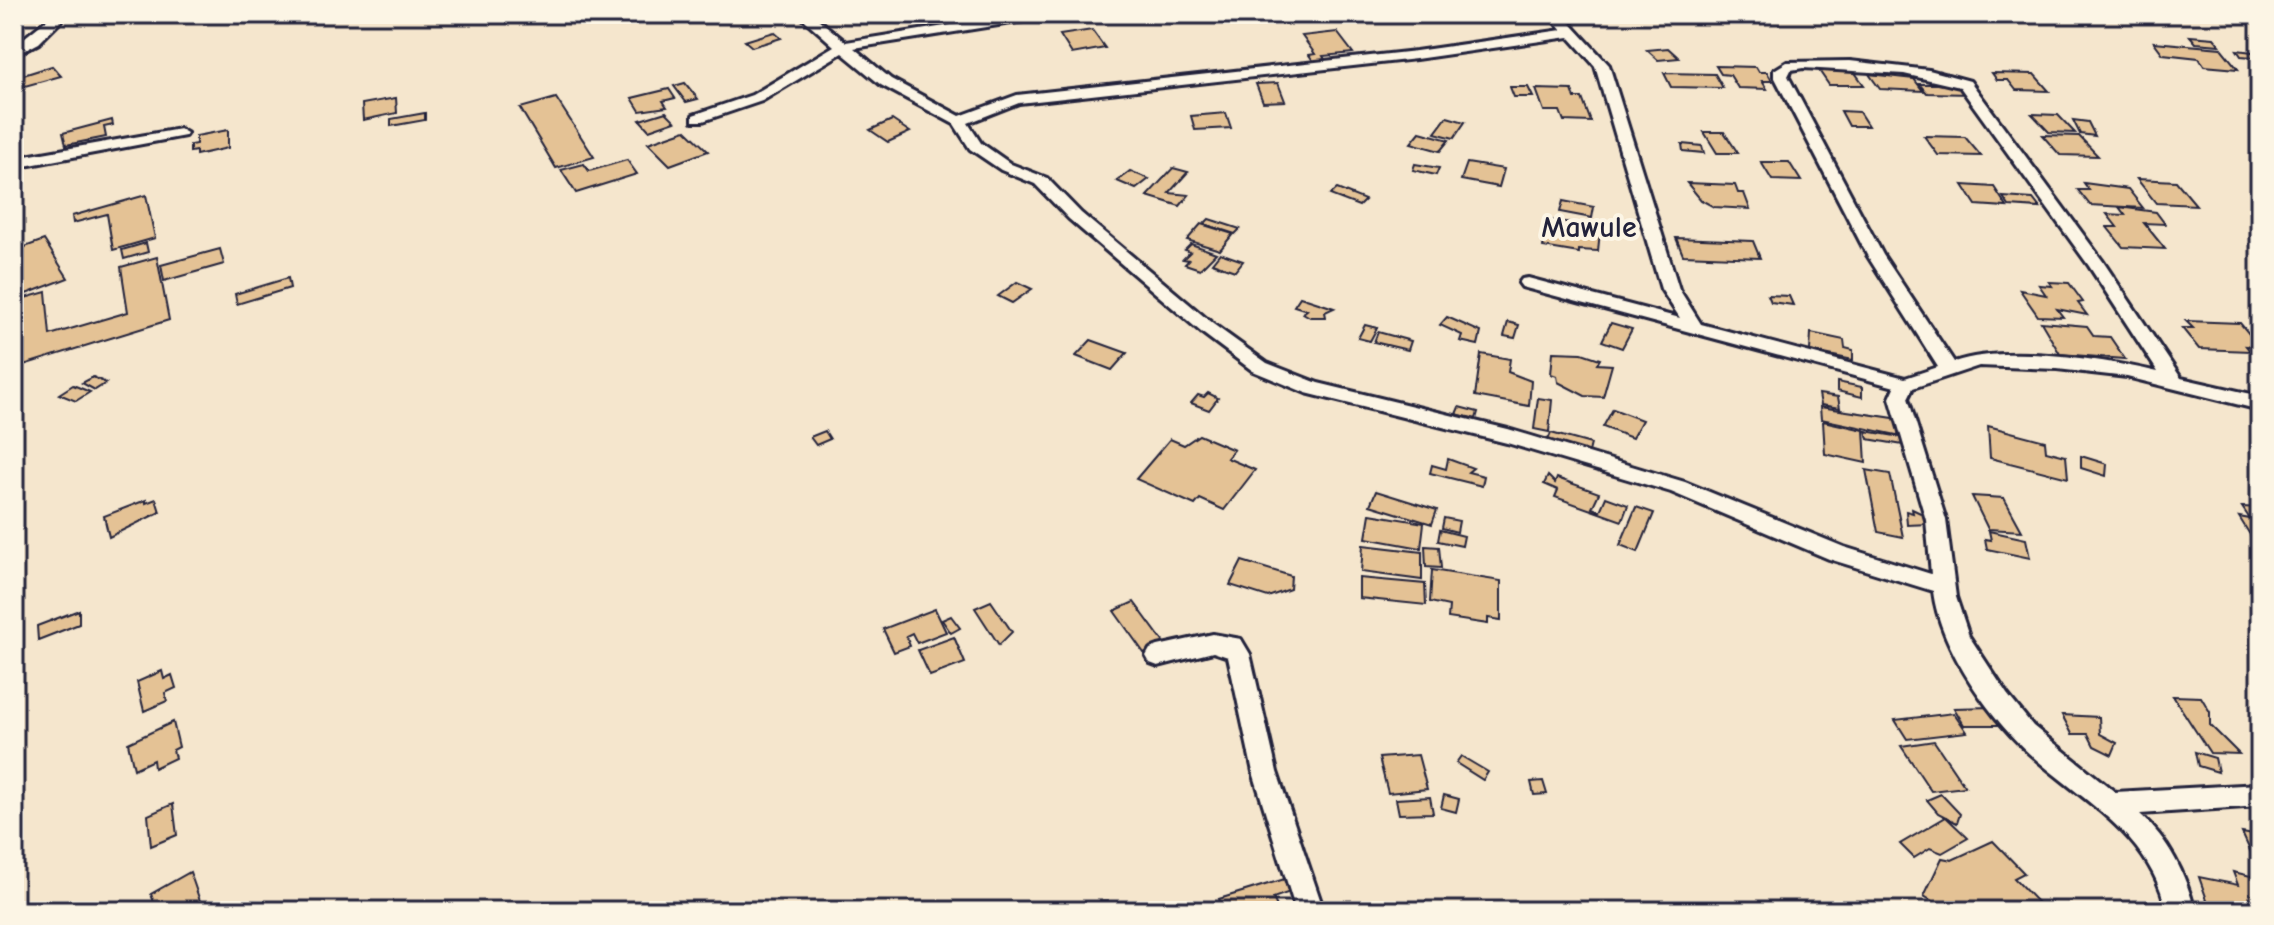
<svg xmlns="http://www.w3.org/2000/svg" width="2274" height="925" viewBox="0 0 2274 925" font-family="'Comic Neue',sans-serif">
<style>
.building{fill:#e4c295;stroke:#22223b;stroke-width:2}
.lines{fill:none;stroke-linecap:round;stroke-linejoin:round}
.minor-casing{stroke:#22223b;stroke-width:6}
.minor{fill:#fcf5e5;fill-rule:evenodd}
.labels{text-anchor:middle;stroke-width:8;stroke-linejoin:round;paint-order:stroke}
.quarter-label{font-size:30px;font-weight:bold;fill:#22223b;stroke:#fcf5e5}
</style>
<rect width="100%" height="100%" fill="#f5e6cd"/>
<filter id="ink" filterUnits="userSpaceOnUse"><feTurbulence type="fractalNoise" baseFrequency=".0125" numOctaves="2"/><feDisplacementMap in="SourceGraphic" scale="16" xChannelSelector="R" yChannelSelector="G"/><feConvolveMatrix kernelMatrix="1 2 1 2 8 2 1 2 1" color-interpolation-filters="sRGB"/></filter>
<g filter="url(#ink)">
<g class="building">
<polygon points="1168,14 1198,14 1200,17 1172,21"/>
<polygon points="1092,30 1105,48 1072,54 1060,35"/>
<polygon points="774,32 781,38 752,47 745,41"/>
<polygon points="1337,32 1353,53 1323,56 1326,61 1314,62 1309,55 1315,54 1302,36"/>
<polygon points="2190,36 2214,38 2220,45 2196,43"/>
<polygon points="2154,42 2221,48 2238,69 2204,66 2199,58 2163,54"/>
<polygon points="1668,48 1679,58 1658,60 1647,50"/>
<polygon points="2237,50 2260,53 2260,63 2252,57 2241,56"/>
<polygon points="52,66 61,76 14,89 14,78"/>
<polygon points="1716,66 1756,67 1759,72 1767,72 1772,81 1762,81 1767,89 1738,88 1730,75 1721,74"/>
<polygon points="1818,69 1853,70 1864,85 1829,85"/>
<polygon points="1664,73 1715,74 1723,88 1671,87"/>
<polygon points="1992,73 2034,74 2049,91 2016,90 2008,80 1997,80"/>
<polygon points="1869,74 1914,79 1923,91 1880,89"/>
<polygon points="685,83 698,99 686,102 674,86"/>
<polygon points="1278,83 1285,101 1263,102 1256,84"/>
<polygon points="1919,84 1960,84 1968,94 1927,93"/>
<polygon points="1510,87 1528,87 1533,97 1514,97"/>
<polygon points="669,89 675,98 663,101 667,107 640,111 632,98"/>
<polygon points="1536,89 1572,90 1575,98 1582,98 1591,122 1564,121 1560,111 1544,111"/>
<polygon points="396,98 397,113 363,120 362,104"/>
<polygon points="556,98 594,157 556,168 520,108"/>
<polygon points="1841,111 1859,112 1868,126 1849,126"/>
<polygon points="666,112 675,121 649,130 640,120"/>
<polygon points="425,113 425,120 391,126 391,119"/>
<polygon points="1226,113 1231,128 1195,130 1191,116"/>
<polygon points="2032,114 2058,115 2075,133 2049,132"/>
<polygon points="1447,117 1465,122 1454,138 1435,133"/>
<polygon points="112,120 113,125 104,127 106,137 66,145 63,133"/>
<polygon points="892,120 910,132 888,142 870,130"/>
<polygon points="2073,120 2088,122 2095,136 2080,134"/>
<polygon points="228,130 228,148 196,155 196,151 190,152 190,145 196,144 196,136"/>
<polygon points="686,130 708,151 670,165 648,143"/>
<polygon points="1420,132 1449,140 1440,151 1411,143"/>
<polygon points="1704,132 1724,132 1738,153 1717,153"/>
<polygon points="2042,135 2079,136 2098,156 2060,155"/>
<polygon points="1924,136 1965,137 1981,156 1938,155"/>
<polygon points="1682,144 1702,146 1704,153 1683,151"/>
<polygon points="627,160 637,174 576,193 561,170 584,164 589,171"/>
<polygon points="1761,162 1789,162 1801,181 1772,180"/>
<polygon points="1467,163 1504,169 1499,187 1461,180"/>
<polygon points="1415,164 1439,168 1436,175 1413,170"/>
<polygon points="1173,168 1188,172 1169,193 1189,195 1180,206 1147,196"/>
<polygon points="1130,171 1149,179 1136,189 1117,181"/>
<polygon points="2137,179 2176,181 2196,205 2156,203"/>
<polygon points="1687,183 1735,185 1738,193 1744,193 1750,209 1714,207 1701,200"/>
<polygon points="2084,183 2128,189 2143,208 2090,205 2078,190 2089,190"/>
<polygon points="1963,185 1994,187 2007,207 1976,205"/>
<polygon points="1337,189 1365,200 1359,206 1330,195"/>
<polygon points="146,195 155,238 113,250 107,214 73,223 72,216"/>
<polygon points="2003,197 2033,199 2040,208 2009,206"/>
<polygon points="1563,201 1594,207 1592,218 1560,212"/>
<polygon points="2119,207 2156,212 2165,224 2144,223 2165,249 2123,247 2107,227 2117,227 2107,214 2125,215"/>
<polygon points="1209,219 1240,229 1235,234 1204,224"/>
<polygon points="1548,220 1581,224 1580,227 1600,231 1598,251 1579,250 1579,253 1543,247"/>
<polygon points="1201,224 1233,234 1220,250 1187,240"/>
<polygon points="1676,238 1753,241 1760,258 1683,255"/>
<polygon points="44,240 68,278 26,294 14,274 14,251"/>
<polygon points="146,243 148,252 124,259 122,250"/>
<polygon points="1191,244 1216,253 1200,269 1185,264 1189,260 1183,259 1190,252 1185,250"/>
<polygon points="220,249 224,264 164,281 161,265"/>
<polygon points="1220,253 1243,261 1235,271 1212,263"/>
<polygon points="157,257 169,320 14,368 14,301 46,292 50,335 128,312 121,267"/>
<polygon points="288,278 290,288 237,304 235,294"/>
<polygon points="1017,282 1032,289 1012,303 998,296"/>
<polygon points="2049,282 2069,283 2083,302 2078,303 2087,315 2057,309 2063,317 2038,316 2020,290 2046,295 2039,285 2052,286"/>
<polygon points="1768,295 1789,296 1793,305 1771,302"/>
<polygon points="1300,297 1334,308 1325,312 1326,317 1310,317 1303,313 1307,310 1294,306"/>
<polygon points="1447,317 1481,332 1478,345 1460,341 1462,335 1440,325"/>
<polygon points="2186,321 2240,323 2260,347 2246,346 2250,351 2199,349 2182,328 2193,328"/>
<polygon points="1508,322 1519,325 1515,338 1504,336"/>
<polygon points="2041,322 2087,326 2094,336 2110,337 2125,359 2060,354"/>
<polygon points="1611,323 1632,329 1622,348 1602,341"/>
<polygon points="1365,325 1377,328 1370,341 1358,338"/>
<polygon points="1378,332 1411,341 1408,350 1374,342"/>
<polygon points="1811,333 1844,340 1845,348 1853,350 1853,360 1810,351"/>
<polygon points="1091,340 1127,353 1112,370 1076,356"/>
<polygon points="1553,352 1582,353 1600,359 1597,364 1612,365 1603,397 1585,396 1558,382 1557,376 1551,374"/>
<polygon points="1481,354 1510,359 1508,372 1531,381 1529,406 1475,396"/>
<polygon points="93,377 106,383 95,390 82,383"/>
<polygon points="1837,382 1862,387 1862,397 1837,391"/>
<polygon points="73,385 90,392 76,401 59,394"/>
<polygon points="1208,393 1218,398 1209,410 1191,403 1198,395 1204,397"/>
<polygon points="1819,394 1838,397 1840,408 1821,405"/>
<polygon points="1538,398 1552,400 1549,432 1534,429"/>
<polygon points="1459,407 1478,412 1476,419 1456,414"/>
<polygon points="1820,407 1900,419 1906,437 1821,419"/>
<polygon points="1613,409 1642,420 1632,438 1603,427"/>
<polygon points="1823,421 1864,430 1866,463 1825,454"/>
<polygon points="1988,426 2045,441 2046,451 2066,456 2068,478 1990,458"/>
<polygon points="825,431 830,439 816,445 810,437"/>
<polygon points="1866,431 1907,438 1909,446 1868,439"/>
<polygon points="1551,433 1591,444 1589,452 1548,440"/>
<polygon points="1199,435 1234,450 1227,458 1255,470 1224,510 1200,499 1195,505 1136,479 1170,439 1184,445"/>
<polygon points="2081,456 2107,464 2106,476 2081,468"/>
<polygon points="1448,459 1473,468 1468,472 1484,476 1482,486 1430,473 1432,465 1446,469"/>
<polygon points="1866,470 1890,474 1903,537 1878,532"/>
<polygon points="1548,476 1555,483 1557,478 1599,493 1592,508 1600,511 1606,497 1628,505 1622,521 1555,497 1558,490 1544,484"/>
<polygon points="1376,491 1437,510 1432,524 1370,505"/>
<polygon points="1972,496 2004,498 2022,531 1988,529"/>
<polygon points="156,499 160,512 109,537 104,516 146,500 146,503"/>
<polygon points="1636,507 1654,513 1638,552 1620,545"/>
<polygon points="2242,507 2260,508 2260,540 2252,538 2239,517 2250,519"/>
<polygon points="1912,509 1927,516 1929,524 1907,525 1906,511 1913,513"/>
<polygon points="1370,514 1424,523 1421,548 1366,538"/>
<polygon points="1444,518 1459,521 1457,532 1442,528"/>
<polygon points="1440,530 1464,536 1462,546 1438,541"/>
<polygon points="1989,531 2026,539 2030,558 1987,549 1985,539 1991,540"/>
<polygon points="1363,545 1422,552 1422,580 1361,572"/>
<polygon points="1425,546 1439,547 1441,568 1426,567"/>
<polygon points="1242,561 1291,576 1290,589 1268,597 1230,585"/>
<polygon points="1432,570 1501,581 1501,620 1488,618 1488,624 1448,618 1449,606 1430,602"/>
<polygon points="1359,578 1425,584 1426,605 1359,598"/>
<polygon points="991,601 1012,632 999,645 975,608"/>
<polygon points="1134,602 1164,643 1144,653 1114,611"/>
<polygon points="935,609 946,632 917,643 912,633 906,636 910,646 894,652 883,629"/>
<polygon points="79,610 79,624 38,640 37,626"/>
<polygon points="951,616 960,628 951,633 942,620"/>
<polygon points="954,637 965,663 930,676 918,650"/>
<polygon points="162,671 164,679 172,675 176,688 165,693 167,701 144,711 137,682"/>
<polygon points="2173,696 2201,697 2210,712 2210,725 2239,754 2210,753"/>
<polygon points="1993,707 2004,725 1964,725 1954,708"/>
<polygon points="1954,713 1967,732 1907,739 1895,720"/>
<polygon points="2062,715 2099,717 2100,734 2117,743 2112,755 2094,746 2088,734 2072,734"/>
<polygon points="173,722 179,747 173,750 175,758 154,768 153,760 134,769 128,743"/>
<polygon points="1934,741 1965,787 1931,791 1901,746"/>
<polygon points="2195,752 2215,758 2218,772 2198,766"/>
<polygon points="1418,755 1427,789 1388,793 1379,758"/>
<polygon points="1461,756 1488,772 1483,780 1456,763"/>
<polygon points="1543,781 1547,794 1534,795 1531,782"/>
<polygon points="1941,794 1960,814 1957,823 1938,813 1927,800"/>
<polygon points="1444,795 1459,799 1456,812 1441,808"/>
<polygon points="1430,797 1433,813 1399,814 1396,799"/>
<polygon points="173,804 177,835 151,846 148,815"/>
<polygon points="1946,817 1968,838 1942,853 1930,848 1914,858 1900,844"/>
<polygon points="2242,833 2260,836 2260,868 2258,868"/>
<polygon points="1993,841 2024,873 2014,878 2038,903 2022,911 1949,911 1924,896 1942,858 1952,860"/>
<polygon points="190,872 200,901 182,911 157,911 151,894"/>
<polygon points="2233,872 2260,878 2260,911 2211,911 2199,877 2238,885"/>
<polygon points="1288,878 1293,891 1273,898 1278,909 1224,911 1219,899"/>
</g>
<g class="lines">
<g class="minor-casing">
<g id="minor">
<polygon points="54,14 68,14 39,43 14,56 14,46"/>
<path d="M798 14H812L846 42 1019 14H1049L1043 18 854 48 891 79 960 116 1017 95 1416 51 1562 30 1549 14H1562L1609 65 1679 289 1701 324 1905 378 1938 367 1867 255 1774 76V70L1787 62 1850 61 1929 70 1970 81 2102 260 2181 378 2260 396V410L2127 377 2057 369 1979 366 1913 388 1908 398 1946 520 1956 597 1969 636 2007 694 2033 726 2115 792 2260 784V806L2140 814C2169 841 2185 872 2195 911H2167C2150 837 2092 807 2038 761 1994 724 1940 650 1933 591L1829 559 1671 492 1507 443 1306 393 1253 371 1201 332 1069 219 1035 184 1001 170 970 149 954 124 881 85 842 53 762 101 703 121H693V115L752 95 834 46ZM1569 37 1595 66 1661 289 1680 318 1528 278 1522 279 1519 283 1522 287 1895 387 1890 398 1926 520 1931 574 1844 547 1685 482 1508 429 1318 383 1267 363 1213 324 1081 213 1047 178 1011 164 981 143 968 123 1019 103 1416 59ZM1803 68 1904 74 1960 87 2089 266 2158 372C2103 359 2006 344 1954 362L1883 255 1788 76 1791 70Z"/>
<polygon points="180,129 187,133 185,136 14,168 14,158"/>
<polygon points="1213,634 1241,639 1250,654 1277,772 1324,911 1296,911 1253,772 1228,657 1213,652 1158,666 1150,663 1146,656 1150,649 1158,646"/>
</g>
</g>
<use href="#minor" class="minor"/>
</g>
</g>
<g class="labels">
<g class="quarter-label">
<text x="1589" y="237">Mawule</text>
</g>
</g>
<rect width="2274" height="925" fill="none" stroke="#fcf5e5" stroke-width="48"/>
<rect x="24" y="24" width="2226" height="877" fill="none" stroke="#22223b" stroke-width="3" filter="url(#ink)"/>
</svg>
